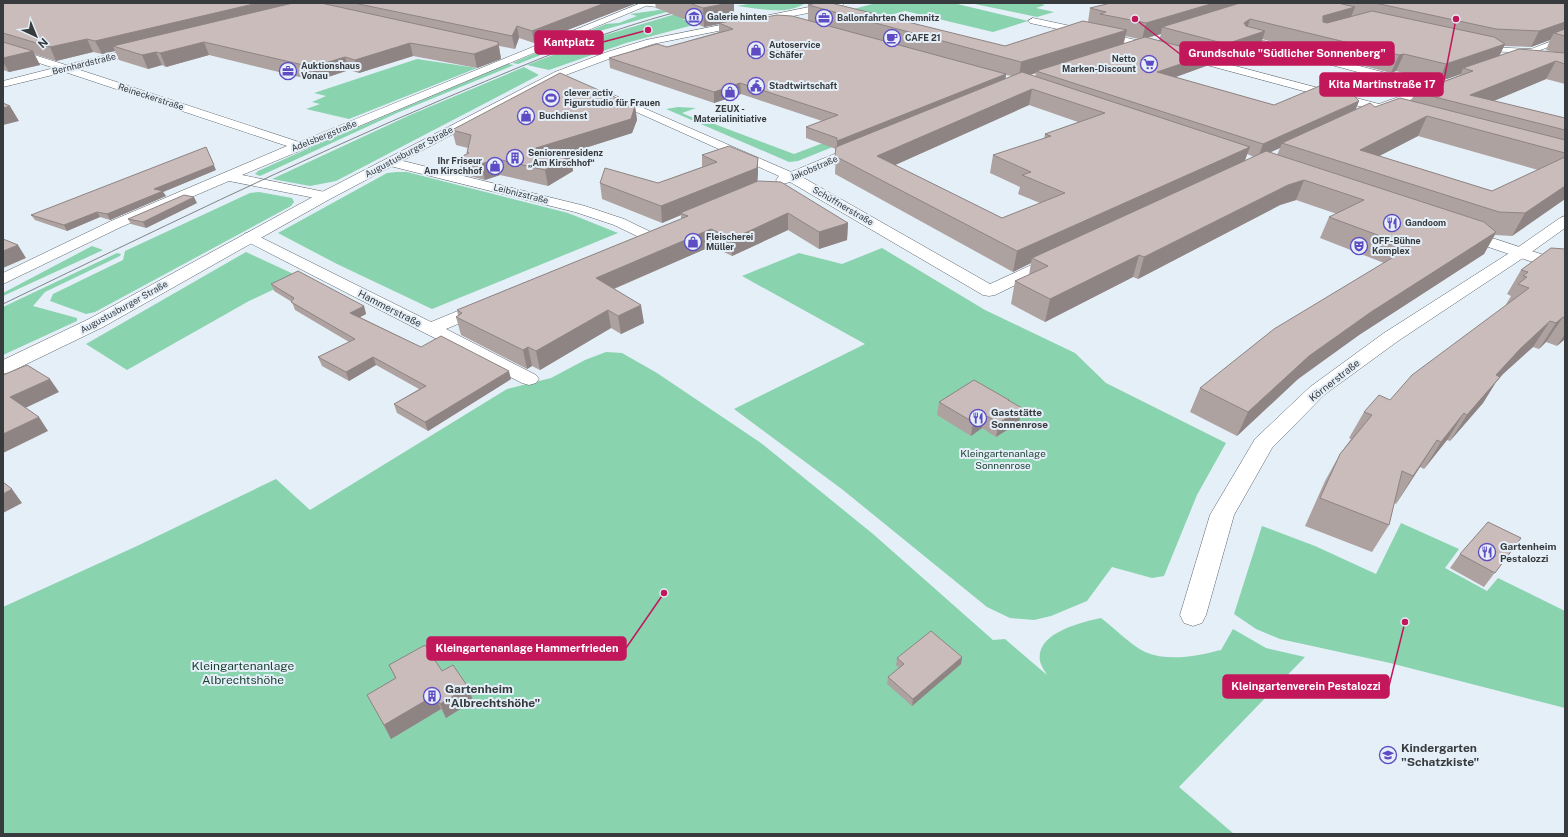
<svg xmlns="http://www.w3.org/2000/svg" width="1568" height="837" viewBox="0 0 1568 837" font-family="'Public Sans',sans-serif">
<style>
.green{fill:#89d3af}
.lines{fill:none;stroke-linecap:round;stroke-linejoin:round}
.pedestrian-casing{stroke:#5d666e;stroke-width:1}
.minor-casing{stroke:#5d666e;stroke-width:1}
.tertiary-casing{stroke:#5d666e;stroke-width:1}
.secondary-casing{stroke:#5d666e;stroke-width:1}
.pedestrian{fill:#fff;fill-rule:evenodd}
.minor{fill:#fff;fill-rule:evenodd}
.tertiary{fill:#fff;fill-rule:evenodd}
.secondary{fill:#fff;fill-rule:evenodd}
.tram{stroke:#7f858b;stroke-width:1}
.wall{fill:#aea2a1;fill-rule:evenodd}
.shaded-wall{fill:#8d8483}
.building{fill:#cabcbb;stroke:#8d8483;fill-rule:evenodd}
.labels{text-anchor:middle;stroke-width:4;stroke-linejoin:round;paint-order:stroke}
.far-poi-label{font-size:9px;font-weight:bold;fill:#373b3e;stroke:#e5eff8;text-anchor:start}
.far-street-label{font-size:9px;fill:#373b3e;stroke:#e5eff8}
.street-label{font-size:10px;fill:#373b3e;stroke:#e5eff8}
.poi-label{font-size:10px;font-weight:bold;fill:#373b3e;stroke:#e5eff8;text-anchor:start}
.park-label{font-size:10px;fill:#193f2f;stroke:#e5eff8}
.near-park-label{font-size:12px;fill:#193f2f;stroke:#e5eff8}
.near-poi-label{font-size:12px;font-weight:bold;fill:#373b3e;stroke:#e5eff8;text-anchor:start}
.leader{fill:none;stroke:#c2185b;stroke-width:1.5}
.callout-dot{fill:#c2185b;stroke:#e5eff8;stroke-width:1.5}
.callout{fill:#c2185b;stroke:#c2185b;stroke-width:1.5}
.callout-label{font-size:11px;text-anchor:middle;font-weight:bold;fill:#fff}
</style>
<rect width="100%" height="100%" fill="#e5eff8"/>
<g class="green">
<path d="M753 3H805C787 16 757 8 737 6Z"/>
<polygon points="876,3 953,3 1028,21 993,32 905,11 860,23 831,15"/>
<polygon points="970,3 1039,3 1045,5 1036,8 1054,12 1037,17"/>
<polygon points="659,10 670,11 603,30 518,64 512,63 606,24 619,23 637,16 630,14"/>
<polygon points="679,13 687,18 682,19 697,24 626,43 549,70 527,65 602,36"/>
<polygon points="417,59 477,68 349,119 306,109 320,104 312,102 326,96 314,93"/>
<polygon points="508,64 514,65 397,113 260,176 255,174 258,171 316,145"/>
<polygon points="524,67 539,75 336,181 310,186 272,179 410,115"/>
<polygon points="678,107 696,108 682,113 705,123 709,122 794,154 884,120 892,123 798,161 789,162 666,109"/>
<polygon points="397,172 407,172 568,213 618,233 432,309 337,264 278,233 387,173"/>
<polygon points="259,192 292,198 294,202 291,206 95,312 86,314 50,301 53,294 123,260 125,251 250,193"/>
<polygon points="92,246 103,250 3,296 3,293"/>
<polygon points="882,248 985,310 1075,353 1106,383 1226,443 1197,495 1164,576 1152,578 1112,567 1087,601 1051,616 1034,620 1010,618 987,607 843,490 734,409 865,344 742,276 799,253 842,264"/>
<polygon points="246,252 300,277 249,301 127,370 86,344"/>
<polygon points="117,253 121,254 120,256 45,292 33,306 77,318 77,321 3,355 3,307"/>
<path d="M606 352 622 353 657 373 761 443 873 534 993 640 1005 639 1047 675C1045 671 1041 666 1040 661 1035 633 1082 622 1101 618 1114 628 1131 645 1145 652 1169 662 1197 656 1221 650L1233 629 1266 648 1305 657 1179 787 1234 834H3V607L137 546 276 479 310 510 507 389 551 378 585 360Z"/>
<polygon points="1401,523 1459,549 1445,568 1487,591 1498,578 1565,611 1565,708 1390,663 1280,639 1256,629 1234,614 1262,526 1315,546 1376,574"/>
</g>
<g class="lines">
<g class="pedestrian-casing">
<polygon id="pedestrian" points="1565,36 1565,41 1532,53 1486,51 1482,49 1486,47 1531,49"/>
</g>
<g class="minor-casing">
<g id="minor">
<polygon points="641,3 653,3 242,175 330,193 332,196 330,199 325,200 229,181 121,227 3,284 3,273 111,221 287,146 65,72 3,87 3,81 54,68 3,51 3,45 66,65 144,46 148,47 149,49 148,51 77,69 299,142"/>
<polygon points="1033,18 1141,41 1379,104 1421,89 1242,41 1240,39 1245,36 1432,85 1441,82 1447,85 1445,87 1391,107 1397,111 1395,114 1376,113 1370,109 1140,47 1030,23 1028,21"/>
<polygon points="609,93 791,172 856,145 866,145 867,148 866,151 802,177 990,284 1049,257 1055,255 1061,257 1063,260 1061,263 995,295 989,296 983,295 790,182 783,184 778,183 776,180 779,176 605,98 603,96 605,94"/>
<polygon points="391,158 585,206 624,219 653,233 656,236 653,239 643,239 614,225 575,212 386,165 384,162 386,159"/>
<polygon points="1565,216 1565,228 1526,256 1398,341 1324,395 1272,448 1234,515 1206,615 1202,623 1193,626 1184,623 1180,615 1210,515 1255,439 1310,387 1384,333 1514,250 1560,218"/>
<polygon points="250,232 431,322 477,303 483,302 489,303 492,307 489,311 446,329 536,375 539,379 536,383 529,385 522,383 244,240 242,237 244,234"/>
</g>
</g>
<g class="tertiary-casing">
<polygon id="tertiary" points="1462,228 1565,262 1565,273 1456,236 1454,233 1456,230"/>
</g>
<g class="secondary-casing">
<g id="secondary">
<polygon points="643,3 687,5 689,7 684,10 648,6"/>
<polygon points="829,3 845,3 843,5 818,11 653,44 614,57 563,76 330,199 103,327 10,372 3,374 3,360 89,319 320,193 555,72 607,52 646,40"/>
</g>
</g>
<use href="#pedestrian" class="pedestrian"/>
<use href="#minor" class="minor"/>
<use href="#tertiary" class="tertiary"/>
<use href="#secondary" class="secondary"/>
<path class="tram" d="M3 304C148 234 293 163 441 100 520 67 598 32 681 11"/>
</g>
<g class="wall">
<polygon points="3,3 637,3 534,43 519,38 515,49 499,46 501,59 477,68 413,56 359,73 349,70 316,81 209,55 166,67 162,65 148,69 119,60 115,51 102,54 93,52 56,61 34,54 40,65 9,72 3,70"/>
<path d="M655 3H734V20L744 21 808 20V5L1005 46 1088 22 1090 8 1111 3H1565V84L1546 79 1493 101 1565 118V199L1512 236 1495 235 1484 254 1359 335 1298 379 1237 436 1190 412 1200 388 1384 263 1320 238 1329 217 1337 214 1296 200 1280 205 1138 279 1133 277 1045 322 1011 304 1015 281 1029 275 1031 263 1013 272 835 174 836 149 806 138V127L822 121 741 94 714 103 610 68 609 58 667 47 719 32V24L704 27 656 8ZM1161 34 1159 41 1147 38ZM1125 36 1139 39 1124 44ZM1262 39 1391 73 1396 71 1438 82 1461 74 1460 75 1415 92 1411 101 1375 107 1355 109 1359 101 1274 105 1175 77 1206 66 1209 58 1221 61 1260 47ZM1550 40 1546 50 1554 52 1499 56 1504 46 1531 47ZM1036 73 1035 77 1030 75ZM1006 75 1012 76 1005 79ZM1029 105 1078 122 1045 134 1044 139 993 155 990 173 1020 187 1018 194 1040 203 1002 218 895 165ZM1418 136 1538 170 1492 191 1379 156ZM1280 148 1277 155 1270 152ZM1247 154 1254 157 1245 161Z"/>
<polygon points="635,106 637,120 632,133 566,154 571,155 573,171 548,186 500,175 485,180 462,174 458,158 467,154 468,148 456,145 452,130"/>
<polygon points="702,155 758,158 758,174 757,182 848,223 847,240 819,249 788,230 732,256 712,246 614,289 644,323 621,334 611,328 540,370 532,366 527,369 461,335 456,317 458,315 457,310 681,219 681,215 662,223 602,199 600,183 658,183 702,167"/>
<polygon points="216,170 163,192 166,196 110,220 100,217 67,231 35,220 31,215"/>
<polygon points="197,203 146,228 131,224 128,219"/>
<polygon points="1565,249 1565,339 1557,346 1546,342 1539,349 1533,347 1503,374 1496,382 1483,403 1450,441 1447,440 1424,469 1420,467 1396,504 1394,503 1389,525 1372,552 1305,526 1325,481 1340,454 1351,439 1349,438 1364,412 1390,400 1505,306 1511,296 1507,294 1521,270"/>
<polygon points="271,284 364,306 366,314 360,317 421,347 511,379 428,431 397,413 394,404 419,389 376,365 349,381 322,366 318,357 349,342 295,310 292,302 274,291"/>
<polygon points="1009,400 1009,401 1022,408 1019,422 996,437 982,428 971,436 937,415 939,402"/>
<polygon points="1521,538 1484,587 1450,568 1460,554"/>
<polygon points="962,657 961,664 912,706 887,684 888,677 899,668 896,665 897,658"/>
<polygon points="389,665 442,671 468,687 473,701 446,718 441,709 391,739 367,695 395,678"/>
</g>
<g class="shaded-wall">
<polygon points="258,3 307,3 113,46 115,51 102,54 95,41"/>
<polygon points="605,3 637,3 534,43 532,31"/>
<polygon points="729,3 734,3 734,21 704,27 703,8"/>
<polygon points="1214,3 1259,3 1162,27 1161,34 1142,39 1146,23"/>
<polygon points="1355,7 1349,22 1318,32 1323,16"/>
<polygon points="1250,19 1245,35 1244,23"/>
<polygon points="1565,22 1565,35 1554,33 1550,40 1531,47 1539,31"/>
<polygon points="517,26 519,38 515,49 512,36"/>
<polygon points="1127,30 1123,45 1036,71 1036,73 1019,78 1021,62"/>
<polygon points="1265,31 1260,47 1221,61 1226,44"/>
<polygon points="87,39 93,52 56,61 50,47"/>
<polygon points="204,42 209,55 166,67 160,53"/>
<polygon points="498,42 501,59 477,68 474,54"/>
<polygon points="410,43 413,56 359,73 355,60"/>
<polygon points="1505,44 1497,61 1463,68 1461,74 1438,82 1446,64"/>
<polygon points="33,51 40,65 9,72 3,62 3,58"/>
<polygon points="156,52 162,65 148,69 142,55"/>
<polygon points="1210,54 1206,66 1154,85 1157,72"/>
<polygon points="1404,54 1396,71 1391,73 1399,55"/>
<polygon points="345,57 349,70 316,81 312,67"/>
<polygon points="1556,61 1546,79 1477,108 1470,95"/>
<polygon points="1006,74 1005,84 837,152 837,141"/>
<polygon points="740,83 741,94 714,103 714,92"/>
<polygon points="1032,89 1029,105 875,174 877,156"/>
<polygon points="1359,101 1354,114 1282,143 1280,148 1258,158 1263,144"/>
<polygon points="10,106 19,121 3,125 3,108"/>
<polygon points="635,106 637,120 632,133 538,163 536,148"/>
<polygon points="1427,116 1418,136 1358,167 1360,150"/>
<polygon points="206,147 216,170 163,192 166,196 110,220 107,214 154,189"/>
<polygon points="1250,147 1243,165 1032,258 1031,263 1013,272 1017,251"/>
<polygon points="571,155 573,171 548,186 545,170"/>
<polygon points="758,158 758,174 757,185 680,213 681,215 662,223 661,206"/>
<polygon points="497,159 500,175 485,180 481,164"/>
<polygon points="1304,180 1296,200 1280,205 1138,279 1144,257 1288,185"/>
<polygon points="1565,186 1565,199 1512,236 1525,213"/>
<polygon points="194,197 197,203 146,228 143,222"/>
<polygon points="97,212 100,217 67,231 64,225"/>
<polygon points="788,213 788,230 732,256 732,239"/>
<polygon points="848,223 847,240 819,249 819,232"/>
<polygon points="711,229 712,246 599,295 596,278"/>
<polygon points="1496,232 1484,254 1359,335 1298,379 1237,436 1248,412 1309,356 1371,312"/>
<polygon points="18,245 26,258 3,268 3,251"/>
<polygon points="1139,255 1133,277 1045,322 1050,299"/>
<polygon points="641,305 644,323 621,334 618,316"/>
<polygon points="364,306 366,314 353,321 350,313"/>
<polygon points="608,310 611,328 540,370 536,351"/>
<polygon points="1563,317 1546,342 1539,349 1556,323"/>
<polygon points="1550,321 1533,347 1503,374 1496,382 1483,403 1450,441 1467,415 1496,375 1520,349"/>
<polygon points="1565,334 1565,339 1557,346"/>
<polygon points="528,347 532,366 527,369 523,350"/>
<polygon points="373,357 376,365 349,381 346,372"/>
<polygon points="509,371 511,379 428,431 425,422"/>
<polygon points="50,379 59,392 19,411 10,397"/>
<polygon points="1022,408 1019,422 996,437 999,423"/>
<polygon points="1464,413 1447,440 1424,469 1441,442"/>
<polygon points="985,415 982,428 971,436 973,422"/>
<polygon points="39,417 48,431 3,453 3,434"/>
<polygon points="1437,440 1420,467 1396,504 1413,476"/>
<polygon points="12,489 22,503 3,513 3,494"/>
<polygon points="962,657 961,664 912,706 913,699"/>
<polygon points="468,687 473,701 446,718 440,704"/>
<polygon points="435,695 441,709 391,739 384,725"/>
</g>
<g class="building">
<polygon points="3,3 258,3 95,41 87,39 50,47 3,33"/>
<polygon points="293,3 321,3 498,42 498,45 474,54 410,43 355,60 345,57 312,67 204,42 160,53 156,52 142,55 113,46"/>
<polygon points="354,3 605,3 532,31 517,26 512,36"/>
<polygon points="689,3 729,3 703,8"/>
<polygon points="817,3 831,3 1005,46 1083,21 1127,30 1021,62 808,5"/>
<polygon points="1111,3 1214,3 1146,23 1100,14 1106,12 1090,8"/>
<polygon points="1240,3 1338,3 1355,7 1323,16 1323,22 1327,23 1372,11 1494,37 1505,44 1446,64 1404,54 1399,55 1250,19 1244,23 1246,26 1265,31 1226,44 1162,27"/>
<polygon points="1375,3 1565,3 1565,22 1539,31 1496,29"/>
<polygon points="777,15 792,16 1006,74 837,141 837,138 806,127 838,115 740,83 714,92 609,58 657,44 667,47 733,29 719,23 742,19 744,21"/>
<polygon points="1565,29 1565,36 1554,33"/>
<polygon points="1145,37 1210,54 1157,72 1274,105 1322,85 1351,93 1359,101 1263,144 1036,71"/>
<polygon points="3,42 33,51 3,58"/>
<polygon points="1519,49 1565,53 1565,64 1556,61 1470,95 1565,118 1565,130 1415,92 1473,71 1463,68"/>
<path d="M1022 72 1250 147 1017 251 835 156 836 147ZM1032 89 1105 113 1045 134 1051 136 993 155 1031 172 1022 175 1065 193 1002 218 877 156Z"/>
<polygon points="560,73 635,106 631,119 536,148 571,155 545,170 497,159 481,164 458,158 469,153 467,153 471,135 452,130"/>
<polygon points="1400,98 1565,140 1565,153 1427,116 1360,150 1492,191 1565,157 1565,186 1525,213 1499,212 1282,143 1370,103 1375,107"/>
<polygon points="3,103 10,106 3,108"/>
<polygon points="729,146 758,158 757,168 661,206 600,183 605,168 658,183 717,162 702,155"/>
<polygon points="206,147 214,165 154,189 163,191 107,214 97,212 64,225 31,215"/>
<polygon points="1266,151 1484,222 1496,232 1371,312 1309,356 1248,412 1200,388 1274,329 1410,247 1329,217 1364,200 1304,180 1288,185 1144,257 1139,255 1050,299 1015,281 1048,266 1032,258"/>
<polygon points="758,181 781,182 848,223 819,232 788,213 732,239 711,229 596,278 641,305 618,316 608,310 536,351 528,347 523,350 456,317 462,313 457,310 688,216 680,213"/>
<polygon points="184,195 194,197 143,222 128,219"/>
<polygon points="3,239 18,245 3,251"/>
<polygon points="1551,248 1565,249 1565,318 1563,317 1556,323 1550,321 1520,349 1496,375 1500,377 1467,415 1464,413 1441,442 1437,440 1413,476 1402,471 1389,525 1320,498 1340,454 1372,415 1364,412 1379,395 1390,400 1412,375 1529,288 1518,284 1527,277 1523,276 1528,272 1521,270"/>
<polygon points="298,271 364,306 350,313 421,347 441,336 509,371 425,422 394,404 426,386 373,357 346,372 318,357 355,339 291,302 294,298 271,284"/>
<polygon points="27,365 50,379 10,397 39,417 3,434 3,375"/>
<polygon points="974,380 1009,400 1008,400 1022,408 999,423 985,415 973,422 939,402"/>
<polygon points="3,482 12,489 3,494"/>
<polygon points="1488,522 1521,538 1495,573 1460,554"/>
<polygon points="931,631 962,657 913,699 888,677 904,664 897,658"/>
<polygon points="425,645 442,671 453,665 468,687 440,704 435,695 384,725 367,695 396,678 389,665"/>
</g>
<defs>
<g id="museum-ring" transform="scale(0.9)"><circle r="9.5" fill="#e5eff8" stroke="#5f4cc4" stroke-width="1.5"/><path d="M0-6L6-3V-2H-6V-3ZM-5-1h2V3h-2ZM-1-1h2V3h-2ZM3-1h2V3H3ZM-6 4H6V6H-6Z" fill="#5f4cc4"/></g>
<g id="office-ring" transform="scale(0.9)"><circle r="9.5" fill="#e5eff8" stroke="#5f4cc4" stroke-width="1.5"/><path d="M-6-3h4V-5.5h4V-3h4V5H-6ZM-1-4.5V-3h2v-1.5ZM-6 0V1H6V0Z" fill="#5f4cc4"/></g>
<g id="cafe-ring" transform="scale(0.9)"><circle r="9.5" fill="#e5eff8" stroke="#5f4cc4" stroke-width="1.5"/><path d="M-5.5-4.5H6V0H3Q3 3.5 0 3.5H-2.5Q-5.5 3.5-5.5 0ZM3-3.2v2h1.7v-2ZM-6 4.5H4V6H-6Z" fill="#5f4cc4"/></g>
<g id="shop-ring" transform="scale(0.9)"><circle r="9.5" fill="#e5eff8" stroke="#5f4cc4" stroke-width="1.5"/><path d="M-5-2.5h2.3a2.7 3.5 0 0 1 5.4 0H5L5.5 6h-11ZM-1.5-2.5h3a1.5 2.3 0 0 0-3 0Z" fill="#5f4cc4"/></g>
<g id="supermarket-ring" transform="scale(0.9)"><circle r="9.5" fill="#e5eff8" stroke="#5f4cc4" stroke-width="1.5"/><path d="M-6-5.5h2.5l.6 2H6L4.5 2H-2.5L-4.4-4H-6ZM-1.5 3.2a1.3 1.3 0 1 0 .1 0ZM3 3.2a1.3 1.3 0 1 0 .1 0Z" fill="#5f4cc4"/></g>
<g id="civic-ring" transform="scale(0.9)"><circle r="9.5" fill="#e5eff8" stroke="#5f4cc4" stroke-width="1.5"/><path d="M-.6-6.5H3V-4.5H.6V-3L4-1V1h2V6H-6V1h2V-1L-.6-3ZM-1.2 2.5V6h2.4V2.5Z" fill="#5f4cc4"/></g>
<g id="stadium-ring" transform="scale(0.9)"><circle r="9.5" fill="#e5eff8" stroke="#5f4cc4" stroke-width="1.5"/><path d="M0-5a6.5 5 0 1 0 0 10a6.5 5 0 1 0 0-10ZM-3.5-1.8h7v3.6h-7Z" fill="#5f4cc4"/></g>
<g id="building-ring" transform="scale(0.9)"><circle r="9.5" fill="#e5eff8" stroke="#5f4cc4" stroke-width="1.5"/><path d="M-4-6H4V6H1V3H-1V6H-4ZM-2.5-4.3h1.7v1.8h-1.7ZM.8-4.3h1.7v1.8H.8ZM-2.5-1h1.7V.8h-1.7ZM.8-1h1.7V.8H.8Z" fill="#5f4cc4"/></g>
<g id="restaurant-ring" transform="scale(0.9)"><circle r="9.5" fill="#e5eff8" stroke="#5f4cc4" stroke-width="1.5"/><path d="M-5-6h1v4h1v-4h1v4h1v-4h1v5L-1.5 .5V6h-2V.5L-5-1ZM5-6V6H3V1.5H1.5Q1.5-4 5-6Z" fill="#5f4cc4"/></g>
<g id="theatre-ring" transform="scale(0.9)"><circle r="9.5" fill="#e5eff8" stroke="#5f4cc4" stroke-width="1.5"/><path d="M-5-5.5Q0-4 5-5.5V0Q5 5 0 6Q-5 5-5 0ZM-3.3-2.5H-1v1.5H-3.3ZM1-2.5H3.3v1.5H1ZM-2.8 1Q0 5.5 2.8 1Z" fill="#5f4cc4"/></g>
<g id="school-ring" transform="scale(0.9)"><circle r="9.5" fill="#e5eff8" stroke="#5f4cc4" stroke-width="1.5"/><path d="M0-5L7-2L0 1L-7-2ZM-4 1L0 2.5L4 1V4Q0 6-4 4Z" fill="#5f4cc4"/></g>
</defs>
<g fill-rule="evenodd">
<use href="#museum-ring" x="694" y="17"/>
<use href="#office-ring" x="824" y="18"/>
<use href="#cafe-ring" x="892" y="38"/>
<use href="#shop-ring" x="756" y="50"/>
<use href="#supermarket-ring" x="1149" y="64"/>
<use href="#office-ring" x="288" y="71"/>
<use href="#civic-ring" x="756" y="86"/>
<use href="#shop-ring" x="730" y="92"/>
<use href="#stadium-ring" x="551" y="98"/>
<use href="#shop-ring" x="526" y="116"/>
<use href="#building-ring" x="515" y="158"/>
<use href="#shop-ring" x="495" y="166"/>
<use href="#restaurant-ring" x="1392" y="223"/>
<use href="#shop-ring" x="693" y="242"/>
<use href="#theatre-ring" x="1359" y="246"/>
<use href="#restaurant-ring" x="978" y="418"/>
<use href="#restaurant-ring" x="1487" y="552"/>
<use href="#building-ring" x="432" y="696"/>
<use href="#school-ring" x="1388" y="755"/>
</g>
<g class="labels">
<g class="far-poi-label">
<text x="707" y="20">Galerie hinten</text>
<text x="837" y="21">Ballonfahrten Chemnitz</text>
<text x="905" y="41">CAFE 21</text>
<text x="769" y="48">Autoservice<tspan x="769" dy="10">Schäfer</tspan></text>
<text x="1136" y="62" text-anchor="end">Netto<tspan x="1136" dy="10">Marken-Discount</tspan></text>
<text x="301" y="69">Auktionshaus<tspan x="301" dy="10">Vonau</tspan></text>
<text x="769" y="89">Stadtwirtschaft</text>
<text x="564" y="96">clever activ<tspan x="564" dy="10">Figurstudio für Frauen</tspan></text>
<text x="730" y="112" text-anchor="middle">ZEUX -<tspan x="730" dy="10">Materialinitiative</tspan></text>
<text x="539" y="119">Buchdienst</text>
<text x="528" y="156">Seniorenresidenz<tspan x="528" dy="10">„Am Kirschhof“</tspan></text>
<text x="482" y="164" text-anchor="end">Ihr Friseur<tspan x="482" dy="10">Am Kirschhof</tspan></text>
<text x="1405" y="226">Gandoom</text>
<text x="706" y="240">Fleischerei<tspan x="706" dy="10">Müller</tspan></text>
<text x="1372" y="244">OFF-Bühne<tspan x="1372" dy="10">Komplex</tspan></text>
</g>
<g class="far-street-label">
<text transform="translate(84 64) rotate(-14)" y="3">Bernhardstraße</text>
<text transform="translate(151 97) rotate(18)" y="3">Reineckerstraße</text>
<text transform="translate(324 136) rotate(-22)" y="3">Adelsbergstraße</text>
<text transform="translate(409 152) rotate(-28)" y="3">Augustusburger Straße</text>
<text transform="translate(814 168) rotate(-23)" y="3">Jakobstraße</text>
<text transform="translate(521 194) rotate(14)" y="3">Leibnizstraße</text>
<text transform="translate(843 206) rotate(30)" y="3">Schüffnerstraße</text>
<text transform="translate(124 307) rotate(-29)" y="3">Augustusburger Straße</text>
</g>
<g class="street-label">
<text transform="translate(390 308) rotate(27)" y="4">Hammerstraße</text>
<text transform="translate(1334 380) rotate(-38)" y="4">Körnerstraße</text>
</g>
<g class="poi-label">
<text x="991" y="416">Gaststätte<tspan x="991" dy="12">Sonnenrose</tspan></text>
<text x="1500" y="550">Gartenheim<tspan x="1500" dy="12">Pestalozzi</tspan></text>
</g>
<g class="park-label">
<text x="1003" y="457">Kleingartenanlage<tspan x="1003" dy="12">Sonnenrose</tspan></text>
</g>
<g class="near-park-label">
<text x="243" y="670">Kleingartenanlage<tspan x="243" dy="14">Albrechtshöhe</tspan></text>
</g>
<g class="near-poi-label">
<text x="445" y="693">Gartenheim<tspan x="445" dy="14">"Albrechtshöhe"</tspan></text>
<text x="1401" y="752">Kindergarten<tspan x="1401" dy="14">"Schatzkiste"</tspan></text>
</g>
</g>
<path class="leader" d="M648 30L603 42M1135 19L1180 54M1456 19L1443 85M664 593L626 648M1405 622L1389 686"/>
<g class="callout-dot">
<circle cx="648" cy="30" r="4"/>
<circle cx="1135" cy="19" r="4"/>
<circle cx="1456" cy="19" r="4"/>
<circle cx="664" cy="593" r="4"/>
<circle cx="1405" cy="622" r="4"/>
</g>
<g class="callout">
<rect x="535" y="31" width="68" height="23" rx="4"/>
<rect x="1180" y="42" width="214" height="23" rx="4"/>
<rect x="1320" y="73" width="123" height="23" rx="4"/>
<rect x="427" y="637" width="199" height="23" rx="4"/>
<rect x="1223" y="675" width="166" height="23" rx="4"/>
</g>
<g class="callout-label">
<text x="569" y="46">Kantplatz</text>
<text x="1287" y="57">Grundschule "Südlicher Sonnenberg"</text>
<text x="1382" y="88">Kita Martinstraße 17</text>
<text x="527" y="652">Kleingartenanlage Hammerfrieden</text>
<text x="1306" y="690">Kleingartenverein Pestalozzi</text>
</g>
<rect width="1568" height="837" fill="none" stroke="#373b3e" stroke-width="8"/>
<g transform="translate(36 36) rotate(136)" stroke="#e5eff8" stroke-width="3" paint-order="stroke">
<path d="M0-3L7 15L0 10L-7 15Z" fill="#373b3e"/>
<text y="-6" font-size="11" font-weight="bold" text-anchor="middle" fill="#373b3e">N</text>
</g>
</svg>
